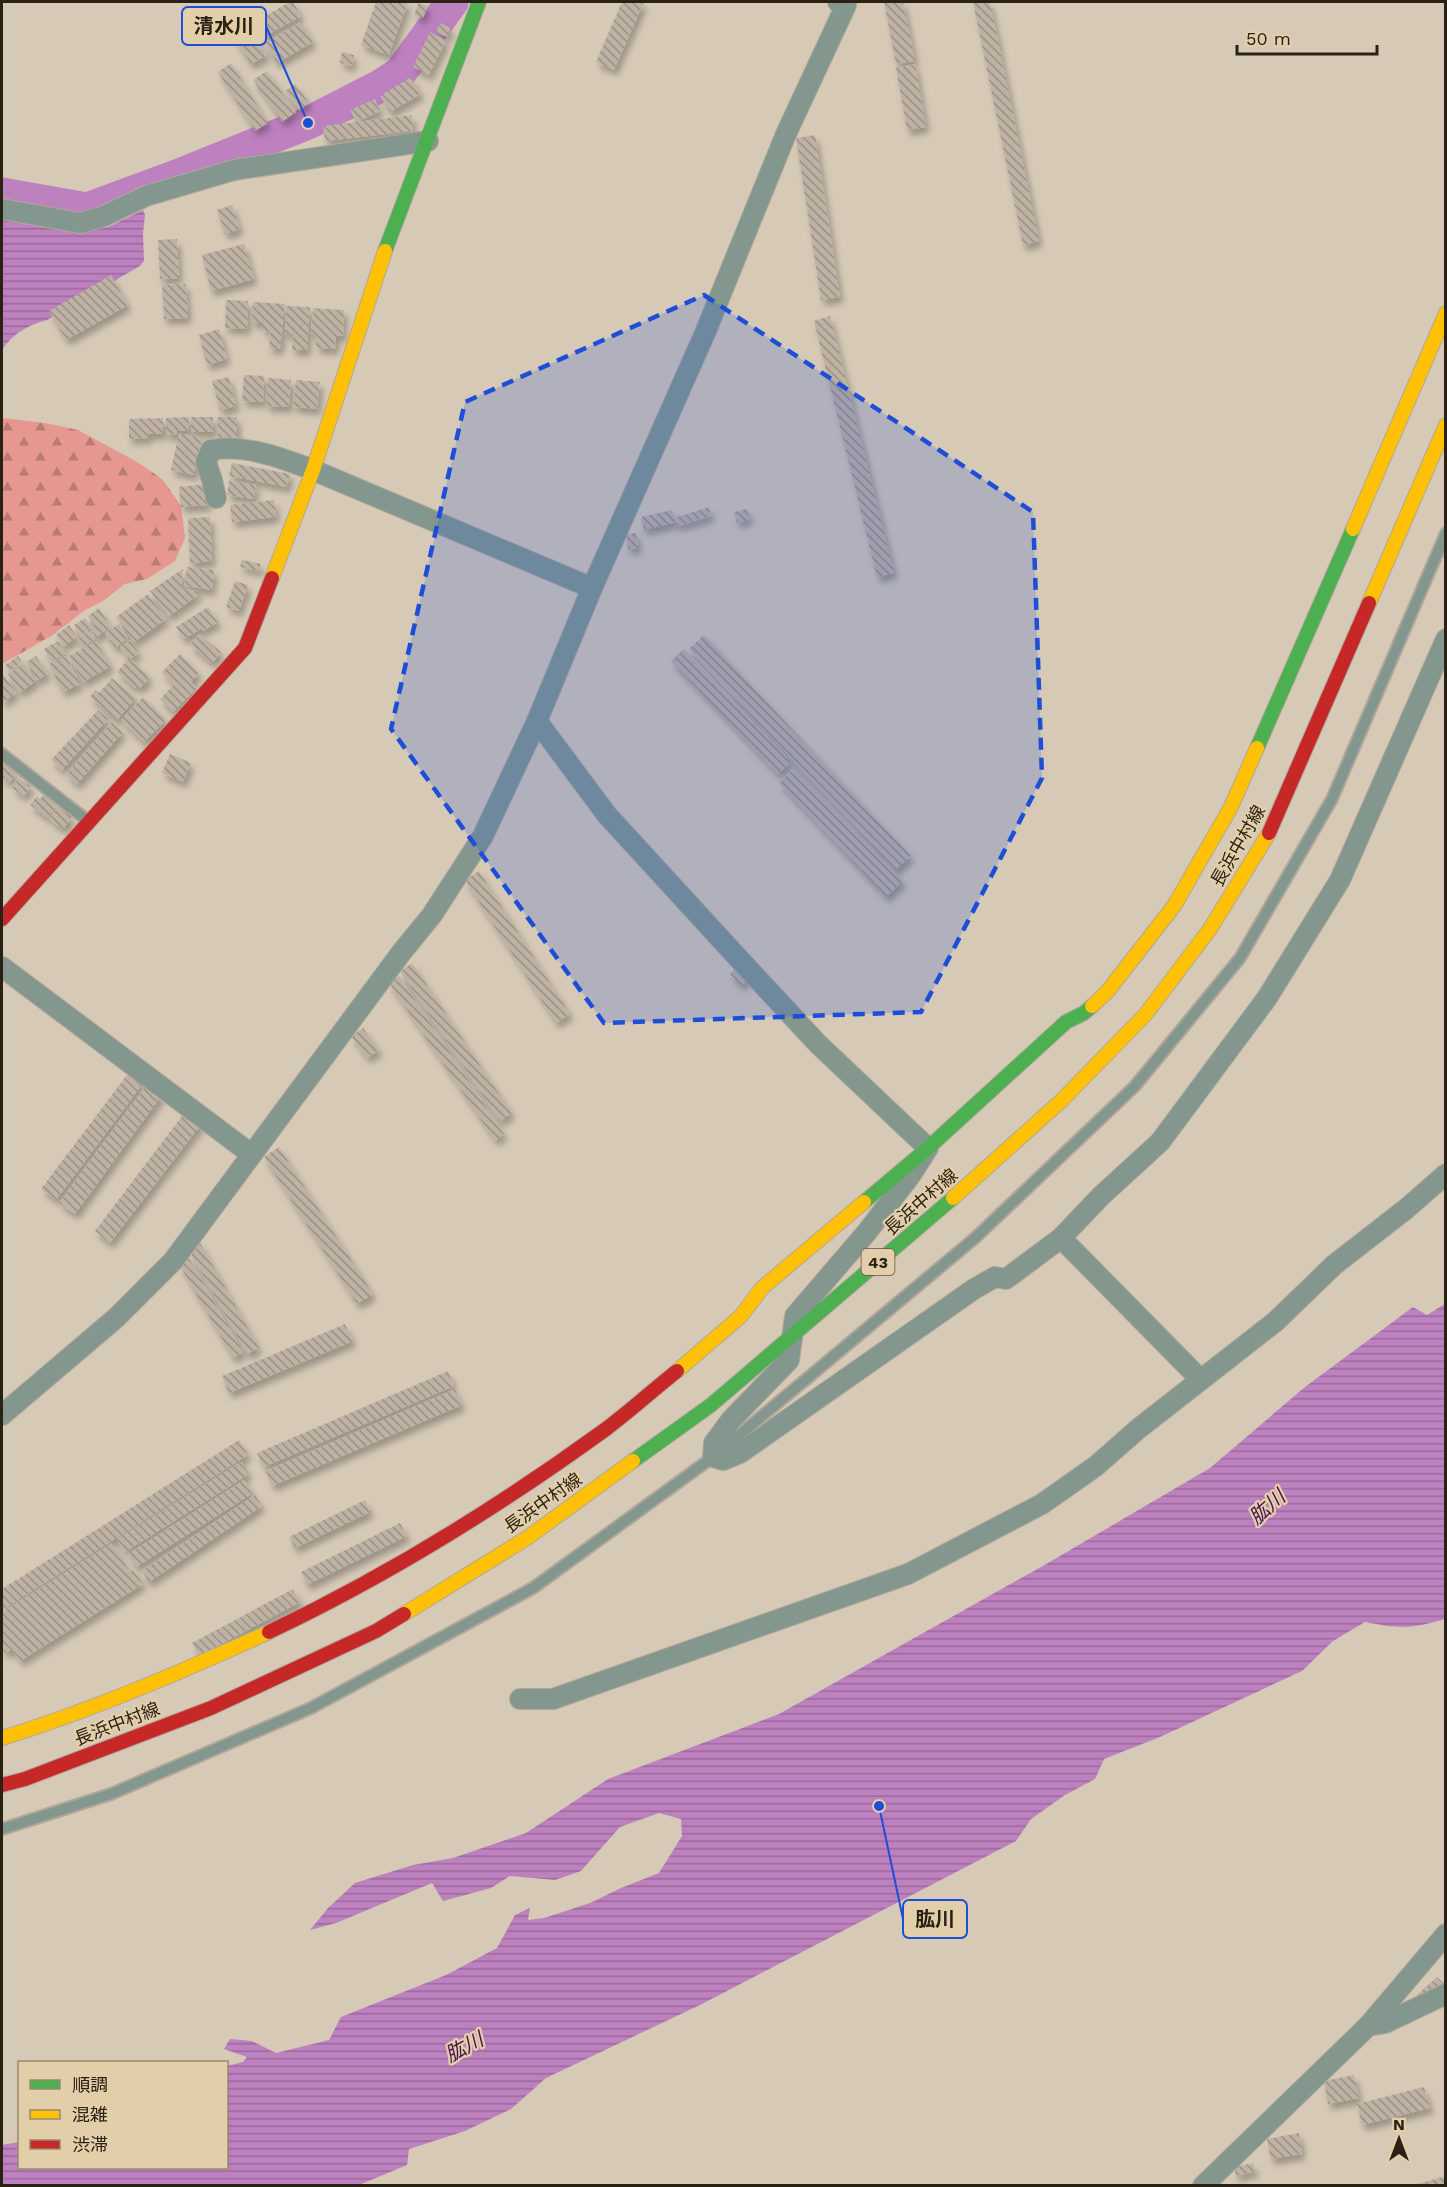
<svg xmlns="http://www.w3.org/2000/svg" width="1447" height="2187" viewBox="0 0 1447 2187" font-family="'Work Sans','Noto Sans JP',sans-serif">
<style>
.forest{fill:url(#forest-firs)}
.water{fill:url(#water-rules)}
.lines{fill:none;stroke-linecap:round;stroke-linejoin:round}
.river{stroke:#be81c0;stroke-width:33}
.building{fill:url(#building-back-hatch);filter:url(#shadow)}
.lane-casing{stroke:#b1a799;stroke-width:14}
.street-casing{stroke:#b1a799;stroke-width:22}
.fast-casing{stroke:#b1a799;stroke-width:16}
.slow-casing{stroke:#b1a799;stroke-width:16}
.jam-casing{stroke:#b1a799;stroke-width:16}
.lane{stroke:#83978f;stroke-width:10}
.street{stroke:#83978f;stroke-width:20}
.fast{stroke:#4caf50;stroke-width:14}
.slow{stroke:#ffc107;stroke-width:14}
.jam{stroke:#c62828;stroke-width:14}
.marked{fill:#1d4ed8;fill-opacity:0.2;stroke:#1d4ed8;stroke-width:4.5;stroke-dasharray:12 8;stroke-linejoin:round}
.labels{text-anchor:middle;stroke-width:4.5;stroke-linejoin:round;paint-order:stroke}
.shield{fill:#e3ceaa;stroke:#615540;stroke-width:1.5}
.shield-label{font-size:16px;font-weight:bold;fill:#292113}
.street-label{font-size:18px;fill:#292113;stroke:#e3ceaa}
.water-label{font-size:20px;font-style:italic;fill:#481252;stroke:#e3ceaa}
.leader{fill:none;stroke:#1d4ed8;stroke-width:2}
.callout-dot{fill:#1d4ed8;stroke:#e3ceaa;stroke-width:2}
.callout{fill:#e3ceaa;stroke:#1d4ed8;stroke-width:2}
.callout-label{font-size:20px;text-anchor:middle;font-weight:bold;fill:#292113}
</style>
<defs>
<pattern id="forest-firs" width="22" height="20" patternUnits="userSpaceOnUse" patternTransform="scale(1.5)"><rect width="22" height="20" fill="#e69790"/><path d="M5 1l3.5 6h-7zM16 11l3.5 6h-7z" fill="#ba7b74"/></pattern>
<pattern id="water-rules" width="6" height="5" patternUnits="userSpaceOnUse" patternTransform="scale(1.5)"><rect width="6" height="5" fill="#be81c0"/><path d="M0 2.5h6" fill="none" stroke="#9a699b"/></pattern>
<pattern id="building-back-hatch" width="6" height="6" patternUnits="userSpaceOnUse" patternTransform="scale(1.5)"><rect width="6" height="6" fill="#beb2a4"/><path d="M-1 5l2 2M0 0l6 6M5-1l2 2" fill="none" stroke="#9a9084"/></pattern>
<filter id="shadow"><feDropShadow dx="3.5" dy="6" stdDeviation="3" flood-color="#0004"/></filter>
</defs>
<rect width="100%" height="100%" fill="#d6cab7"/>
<polygon class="forest" points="2,418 45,423 78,430 139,463 162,479 181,506 185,538 175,561 147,579 125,584 103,601 85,610 53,635 2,664"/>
<g class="water">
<path d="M143 210 145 215 143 234 144 261 140 266 47 320C28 325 12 334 2 350V217L80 231 108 227Z"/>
<path d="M1445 1304V1619C1410 1629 1401 1629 1365 1622L1333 1641 1302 1671 1160 1737 1104 1759 1095 1779 1065 1795 1031 1819 1016 1841 702 2004 546 2078 511 2109 465 2131 409 2149 407 2165 359 2185H2V2145L19 2142 20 2168H226L227 2066 243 2062 247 2057 224 2049 230 2039 252 2041 276 2053 329 2040 341 2017 446 1975 497 1948 515 1915 530 1908 528 1920 544 1918 590 1903 621 1888 659 1873 682 1836 681 1819 659 1813 620 1827 581 1871 555 1880 510 1876 491 1888 443 1901 432 1883 336 1923 310 1930 328 1908 355 1883 413 1865 453 1858 526 1833 608 1779 779 1714 1048 1563 1210 1468 1305 1387 1413 1307 1427 1315Z"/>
</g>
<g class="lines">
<polyline class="river" points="2,194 87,209 174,177 308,123 380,86 400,73 452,2"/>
</g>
<g class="building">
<polygon points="290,2 293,2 301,16 262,38 253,23"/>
<polygon points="376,2 408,2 389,55 361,45"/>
<polygon points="622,2 644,2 614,70 596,62"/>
<polygon points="884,2 903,2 915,61 896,64"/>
<polygon points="973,2 990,2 1039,241 1023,245"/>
<polygon points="418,3 428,6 423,18 414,15"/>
<polygon points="301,22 313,42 277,63 265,43"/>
<polygon points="440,23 451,28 447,37 436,32"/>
<polygon points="250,28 267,55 251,64 234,38"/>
<polygon points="430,32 446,40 429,75 413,67"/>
<polygon points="342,52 354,55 352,66 340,63"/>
<polygon points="231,63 268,123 255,131 218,72"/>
<polygon points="915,64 926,127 907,130 896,68"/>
<polygon points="267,71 296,112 282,122 253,80"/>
<polygon points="411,77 421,94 390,112 380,96"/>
<polygon points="295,84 309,103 299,110 285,91"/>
<polygon points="375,99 380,111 357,122 412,115 413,131 325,141 323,126 356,122 350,110"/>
<polygon points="815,135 840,297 821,300 796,138"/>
<polygon points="232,205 240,229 225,234 217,210"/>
<polygon points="177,239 179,278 160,279 158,240"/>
<polygon points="244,244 254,279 211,291 202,255"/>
<polygon points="111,275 128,305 66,340 49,311"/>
<polygon points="186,284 188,318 164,319 162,285"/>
<polygon points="226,300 248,301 247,329 225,328"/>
<polygon points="253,302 285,304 280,349 269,348 270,332 263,331 263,323 251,322"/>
<polygon points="286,306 310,307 307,350 292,350 293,334 285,334"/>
<polygon points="313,308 344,310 343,336 336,336 335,349 316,348 316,334 311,333"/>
<polygon points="830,316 894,573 877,577 814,321"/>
<polygon points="219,329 227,359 207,365 199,335"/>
<polygon points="244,375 264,376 263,402 242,401"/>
<polygon points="229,377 236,406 220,410 212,381"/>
<polygon points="268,378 291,380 289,407 266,406"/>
<polygon points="296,380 320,382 317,409 293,407"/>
<polygon points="189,417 189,431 177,431 177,434 166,435 166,418"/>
<rect x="191" y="417" width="22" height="15"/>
<polygon points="217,417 237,417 237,443 222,443 222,437 218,437"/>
<polygon points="163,418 163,434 148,434 149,438 129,439 129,419"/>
<polygon points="179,433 202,438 194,475 171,470"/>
<polygon points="232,463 290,474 287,487 229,476"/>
<polygon points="229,481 256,485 254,499 227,495"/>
<polygon points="206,484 208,505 181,507 179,487"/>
<polygon points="274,500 276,517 232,522 230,505"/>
<polygon points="709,507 711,516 677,526 676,522 644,530 641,517 672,510 674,518"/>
<polygon points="747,509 750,519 737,523 734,512"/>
<polygon points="210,517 212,561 190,563 188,518"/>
<polygon points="636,533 638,548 628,549 626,534"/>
<polygon points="242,560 261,564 259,571 240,567"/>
<polygon points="187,567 214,570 212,590 184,586"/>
<polygon points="183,569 181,589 198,591 198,595 169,616 150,591"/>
<polygon points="235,581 248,585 239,611 226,607"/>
<polygon points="148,594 166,619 134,642 116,617"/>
<polygon points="208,607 218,622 203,631 202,628 184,639 176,627"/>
<polygon points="99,608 111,627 96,637 91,628 94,626 88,616"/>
<polygon points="85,618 91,627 87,629 88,632 80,636 74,625"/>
<polygon points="119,624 128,638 115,648 105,633"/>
<polygon points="69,625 77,637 64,646 56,635"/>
<polygon points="91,631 95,639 82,647 77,639"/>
<polygon points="199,634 221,652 212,663 190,645"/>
<polygon points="704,635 911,856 895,870 689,649"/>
<polygon points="130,640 139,653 131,658 129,656 127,657 120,647"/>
<polygon points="58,641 65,654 51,662 44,649"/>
<polygon points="96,641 111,666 83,682 69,656"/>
<polygon points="684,649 791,762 778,774 671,661"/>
<polygon points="180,654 199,673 191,682 197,688 173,712 160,699 174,685 162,672"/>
<polygon points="18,656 22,662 9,671 5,665"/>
<polygon points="36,656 48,674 37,680 26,662"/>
<polygon points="66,656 80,684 63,692 49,664"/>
<polygon points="129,658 148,675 147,677 149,679 140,688 137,685 135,688 117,672"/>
<polygon points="24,664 36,681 20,692 8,674"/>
<polygon points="4,675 16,693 2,703 2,676"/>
<polygon points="112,678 136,698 117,720 90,697 95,690 99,693"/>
<polygon points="143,697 166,720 144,742 121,720"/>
<polygon points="98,710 108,719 62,770 51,760"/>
<polygon points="112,722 123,732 77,784 66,774"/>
<polygon points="170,754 191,763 183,782 162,773"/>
<polygon points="2,763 16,773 10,782 2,777"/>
<polygon points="795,768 903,881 886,897 779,783"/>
<polygon points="19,778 31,786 24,796 12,788"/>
<polygon points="44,794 58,804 48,818 30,805 37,796 40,799"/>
<polygon points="58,807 72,817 63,829 49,819"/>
<polygon points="479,871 570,1014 556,1023 465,880"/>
<polygon points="412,963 512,1113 500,1121 400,971"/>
<polygon points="737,967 748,978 742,986 730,974"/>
<polygon points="399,976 504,1134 495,1141 389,983"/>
<polygon points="363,1028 379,1050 367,1058 351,1036"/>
<polygon points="130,1071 144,1082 56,1200 41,1189"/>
<polygon points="147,1084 162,1095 75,1214 59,1203"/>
<polygon points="185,1112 202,1123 110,1243 95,1231"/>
<polygon points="279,1147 373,1294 357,1304 264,1157"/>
<polygon points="199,1241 259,1348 247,1354 188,1248"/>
<polygon points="189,1258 243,1352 233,1358 179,1264"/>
<polygon points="345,1324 353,1341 229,1393 222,1376"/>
<polygon points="448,1371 454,1386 264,1467 257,1453"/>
<polygon points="455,1389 462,1405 272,1486 266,1471"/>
<polygon points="239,1440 248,1455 2,1610 2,1589"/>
<polygon points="241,1462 249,1474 125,1552 117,1539"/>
<polygon points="244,1480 253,1493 136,1567 128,1554"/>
<polygon points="255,1495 262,1506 149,1582 142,1571"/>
<polygon points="365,1500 370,1512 295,1548 289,1537"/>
<polygon points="400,1523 407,1536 307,1585 301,1572"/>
<polygon points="112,1543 130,1572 133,1569 143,1584 20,1661 12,1649 5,1653 2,1648 2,1612"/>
<polygon points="293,1589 300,1602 199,1656 192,1643"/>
<polygon points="1437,1977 1446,1986 1424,2001 1418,1994"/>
<polygon points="1354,2075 1359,2098 1328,2104 1324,2081"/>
<polygon points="1424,2087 1430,2108 1362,2125 1357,2104"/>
<polygon points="1299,2133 1302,2154 1271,2159 1267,2139"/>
<polygon points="1253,2163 1255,2171 1236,2176 1234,2167"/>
<polygon points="1446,2176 1446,2186 1414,2186 1414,2185"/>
</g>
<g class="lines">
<g class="lane-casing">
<g id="lane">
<polyline points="2,754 88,821"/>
<polyline points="2,1829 111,1794 311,1708 533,1588 713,1457 975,1238 1135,1086 1240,958 1332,799 1446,533"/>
</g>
</g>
<g class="street-casing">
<g id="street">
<polyline points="2,209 80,223 102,217 146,196 234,170 428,141"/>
<path d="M216 498 212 480 206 462 211 450C245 444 282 458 313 470L592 588"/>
<polyline points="537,721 607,815 728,947 818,1044 928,1148 910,1176 867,1232 795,1316 789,1360 731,1420 714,1443 713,1457 723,1460 740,1453 974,1289 995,1277 1006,1279 1061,1238 1101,1196 1160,1142 1267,998 1340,880 1446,639"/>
<polyline points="2,967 251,1154"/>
<polyline points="1061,1238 1200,1379"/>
<polyline points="2,1415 116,1318 173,1261 401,953 432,915 483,836 537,721 592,588 705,333 786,134 846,5 838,2"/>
<polyline points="520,1699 553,1699 908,1574 1042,1504 1096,1466 1138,1429 1275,1322 1334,1265 1406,1209 1446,1174"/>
<polyline points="1368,2026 1385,2023 1446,1994"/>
<polyline points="1203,2186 1368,2026 1446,1934"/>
</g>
</g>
<g class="fast-casing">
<g id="fast">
<polyline points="385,251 479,2"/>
<polyline points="1257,748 1353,529"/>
<polyline points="864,1202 928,1148 1066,1022 1084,1013 1092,1006"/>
<polyline points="633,1461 711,1405 953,1198"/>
</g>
</g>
<g class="slow-casing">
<g id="slow">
<polyline points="1353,529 1446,313"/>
<polyline points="272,578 313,470 385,251"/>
<polyline points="1369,603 1446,425"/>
<polyline points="1092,1006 1107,992 1174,906 1231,807 1257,748"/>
<polyline points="953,1198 1061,1101 1145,1015 1210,929 1269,833"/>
<polyline points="677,1371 741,1316 762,1288 864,1202"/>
<polyline points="404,1614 527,1538 633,1461"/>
<path d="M2 1738C93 1710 182 1672 269 1632"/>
</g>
</g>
<g class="jam-casing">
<g id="jam">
<polyline points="1269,833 1369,603"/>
<polyline points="2,919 245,648 272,578"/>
<path d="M269 1632C387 1576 500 1506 606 1429 630 1411 653 1390 677 1371"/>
<polyline points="2,1785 25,1779 211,1708 376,1631 404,1614"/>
</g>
</g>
<use href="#lane" class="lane"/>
<use href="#street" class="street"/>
<use href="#fast" class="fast"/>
<use href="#slow" class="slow"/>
<use href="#jam" class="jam"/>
</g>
<path class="marked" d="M704 295 1033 512 1042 778 921 1012 604 1023 391 729 465 402Z"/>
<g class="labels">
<rect class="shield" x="861.5" y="1249" width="33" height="26" rx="4.5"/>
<g class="shield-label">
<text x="878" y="1268">43</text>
</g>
<g class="street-label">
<text transform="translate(1238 846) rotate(-60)" y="6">長浜中村線</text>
<text transform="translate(921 1202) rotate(-41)" y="6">長浜中村線</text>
<text transform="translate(543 1503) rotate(-35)" y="6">長浜中村線</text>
<text transform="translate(117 1724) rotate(-21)" y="6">長浜中村線</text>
</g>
<g class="water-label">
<text transform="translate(1267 1507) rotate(-41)" y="7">肱川</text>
<text transform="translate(464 2047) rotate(-28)" y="7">肱川</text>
</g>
</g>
<path class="leader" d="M308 123L266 26M879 1806L903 1919"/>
<g class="callout-dot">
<circle cx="308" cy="123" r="6"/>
<circle cx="879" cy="1806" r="6"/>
</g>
<g class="callout">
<rect x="182" y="7" width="84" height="38" rx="6"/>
<rect x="903" y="1900" width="64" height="38" rx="6"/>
</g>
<g class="callout-label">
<text x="224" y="33">清水川</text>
<text x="935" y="1926">肱川</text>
</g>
<rect width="1447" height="2187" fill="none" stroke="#292113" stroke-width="6"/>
<rect x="18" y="2061" width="210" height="108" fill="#e3ceaa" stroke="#99896e" stroke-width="1.5"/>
<rect x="30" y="2080" width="30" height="9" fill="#4caf50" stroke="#99896e" stroke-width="1.5"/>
<text x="72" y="2091" font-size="18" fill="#292113">順調</text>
<rect x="30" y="2110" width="30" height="9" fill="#ffc107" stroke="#99896e" stroke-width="1.5"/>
<text x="72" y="2121" font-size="18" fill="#292113">混雑</text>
<rect x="30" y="2140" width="30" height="9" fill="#c62828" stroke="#99896e" stroke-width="1.5"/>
<text x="72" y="2151" font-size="18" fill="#292113">渋滞</text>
<g transform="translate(1399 2139)" stroke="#e3ceaa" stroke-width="4.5" paint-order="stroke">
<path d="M0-4.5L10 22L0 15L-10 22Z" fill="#292113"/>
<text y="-9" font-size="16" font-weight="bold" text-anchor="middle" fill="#292113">N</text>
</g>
<path d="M1237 45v9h140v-9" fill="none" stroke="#292113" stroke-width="3"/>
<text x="1246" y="45" font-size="18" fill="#292113" stroke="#e3ceaa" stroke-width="4.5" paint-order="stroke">50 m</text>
</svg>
